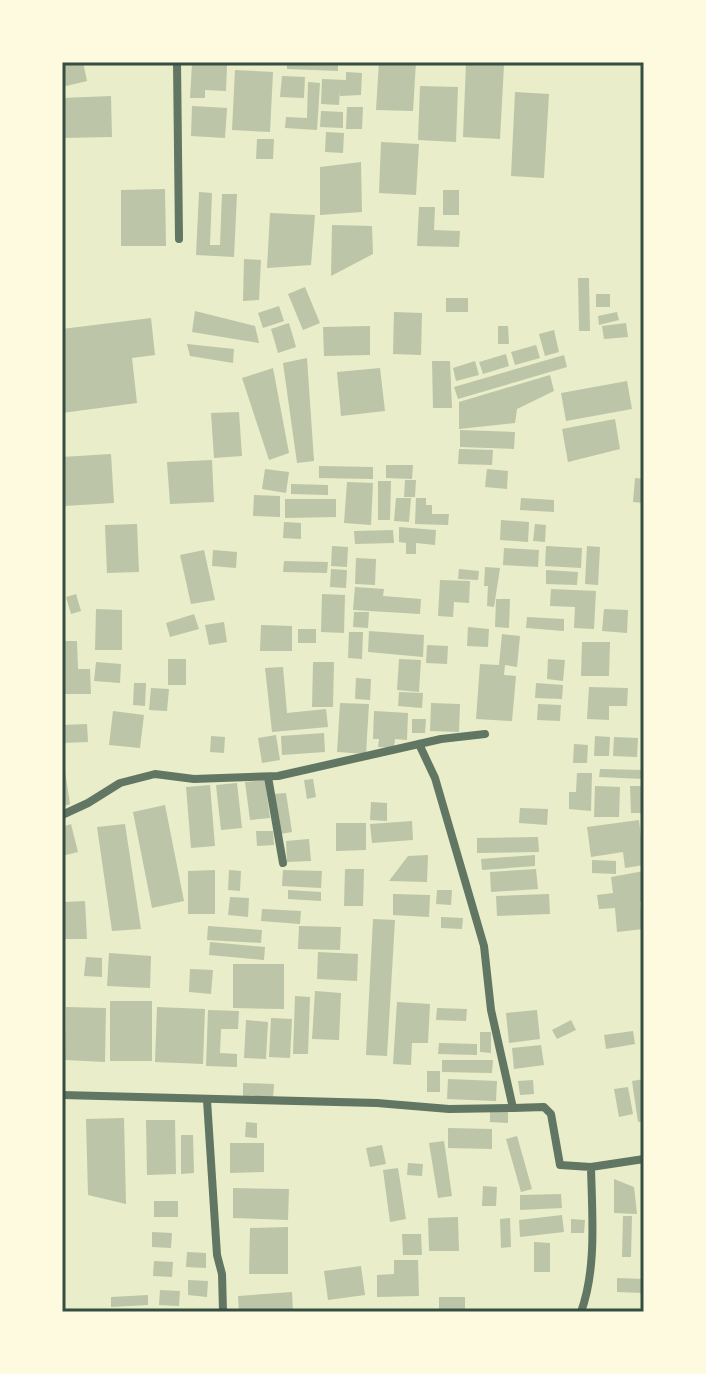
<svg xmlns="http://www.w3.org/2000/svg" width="706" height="1374" viewBox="0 0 706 1374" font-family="Inter,sans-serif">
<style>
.building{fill:#bcc5a7}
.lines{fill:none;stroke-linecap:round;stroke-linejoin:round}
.minor{stroke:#617663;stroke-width:8}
.neatline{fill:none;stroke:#344e41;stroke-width:3}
</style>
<rect width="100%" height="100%" fill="#e9edc9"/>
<g class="building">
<polygon points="62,62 83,62 87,81 62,87"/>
<polygon points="287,62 338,62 338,71 287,69"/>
<polygon points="379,62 416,62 413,111 376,110"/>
<polygon points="466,63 504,65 500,139 463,137"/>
<polygon points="192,64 227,65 226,91 205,90 205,98 190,98"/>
<polygon points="235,70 273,72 270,132 232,130"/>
<polygon points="346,72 362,73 361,95 340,96 340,90 339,105 321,104 322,79 346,80"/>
<polygon points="282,76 305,77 304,98 280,97"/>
<polygon points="308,82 320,83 317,130 285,128 286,117 307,118"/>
<polygon points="420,86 458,87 456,142 418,140"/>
<polygon points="515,92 549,94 544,178 511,176"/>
<polygon points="111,96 112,137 62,138 62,98"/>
<polygon points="192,106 227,108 225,138 191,136"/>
<polygon points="347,107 363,107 362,129 346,129"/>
<polygon points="321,111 343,112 343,128 320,127"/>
<polygon points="326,132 344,133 343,153 325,152"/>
<polygon points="257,139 274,139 273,159 256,159"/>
<polygon points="381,142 419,144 416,195 379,193"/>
<polygon points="361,162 362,212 320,215 320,167"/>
<polygon points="165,189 166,246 121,246 121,190"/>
<rect x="443" y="190" width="16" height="25"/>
<polygon points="199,192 212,193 210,245 220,245 222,194 237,194 234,257 196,255"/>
<polygon points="419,207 435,207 434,230 460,231 459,247 417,246"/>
<polygon points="270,213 315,215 311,265 267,268"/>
<polygon points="332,225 372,226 373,254 331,276"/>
<polygon points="244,259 261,260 259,300 243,301"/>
<polygon points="578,278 589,278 590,331 579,331"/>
<polygon points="305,287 320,323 303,330 288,294"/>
<rect x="596" y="294" width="14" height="13"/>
<rect x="446" y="298" width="22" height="14"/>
<polygon points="279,306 284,321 263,328 258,313"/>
<polygon points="195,311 255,326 259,343 192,332"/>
<polygon points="394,312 422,313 421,355 393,354"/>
<polygon points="617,312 619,320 599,325 598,316"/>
<polygon points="151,318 155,355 132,358 137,403 62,413 62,329"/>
<polygon points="289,323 296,347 278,353 271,329"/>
<polygon points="626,323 628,337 604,339 602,326"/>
<polygon points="370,326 370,355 324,356 323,327"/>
<polygon points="498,326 508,326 509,344 498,344"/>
<polygon points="554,330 559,352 545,356 539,334"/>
<polygon points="187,344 234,349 233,363 190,356"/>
<polygon points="536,345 540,358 515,365 511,352"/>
<polygon points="506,354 509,366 483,374 479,362"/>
<polygon points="564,355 567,367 458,399 454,387"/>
<polygon points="307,358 314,461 297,463 283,363"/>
<polygon points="432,361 450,361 452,408 433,408"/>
<polygon points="475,361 479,375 456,381 453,368"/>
<polygon points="273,368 289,453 269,460 242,378"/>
<polygon points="380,368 385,411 341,416 337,372"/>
<polygon points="550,375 554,391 517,409 515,423 459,429 459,402"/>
<polygon points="627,381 632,409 566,421 561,393"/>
<polygon points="239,412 242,456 214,458 211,413"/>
<polygon points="615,419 620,449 568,462 562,429"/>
<polygon points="460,430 515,432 514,449 460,447"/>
<polygon points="459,449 493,450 492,465 458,464"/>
<polygon points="111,454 114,503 64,506 62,457"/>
<polygon points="212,460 214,502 170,504 167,462"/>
<polygon points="386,465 413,465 412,479 386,478"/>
<polygon points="319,466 373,467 373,479 319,478"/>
<polygon points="265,469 289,472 286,493 262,489"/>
<polygon points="487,469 508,471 507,489 485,487"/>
<polygon points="635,478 644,479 644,503 633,502"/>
<polygon points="405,480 416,480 415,497 404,497"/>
<polygon points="378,481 391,481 390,520 378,520"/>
<polygon points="347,482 373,483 371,525 344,523"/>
<polygon points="291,484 328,485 328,495 291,494"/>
<polygon points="254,495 280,496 280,517 253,516"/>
<polygon points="396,498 411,498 409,522 394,521"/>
<polygon points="416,498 426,498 426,505 432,505 432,514 449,514 448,525 415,524"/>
<polygon points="521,498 554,500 554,512 520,510"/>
<polygon points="285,499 336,499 336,517 285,518"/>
<polygon points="501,520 529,522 528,542 500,540"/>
<polygon points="284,522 301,523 301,539 283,538"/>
<polygon points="137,524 139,572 107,573 105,525"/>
<polygon points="535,524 546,525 545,542 533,541"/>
<polygon points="399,527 436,530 435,545 416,543 416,554 406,554 406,543 399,542"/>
<polygon points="393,530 394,543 355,544 354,531"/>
<polygon points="332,546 348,547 347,567 331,566"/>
<polygon points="546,546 582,548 581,568 545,566"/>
<polygon points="587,546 600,547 598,585 585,584"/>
<polygon points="504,548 539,550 538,567 503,565"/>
<polygon points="204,550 215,600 191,604 180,555"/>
<polygon points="213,550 237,552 236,568 212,566"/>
<polygon points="356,558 376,559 375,585 355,584"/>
<polygon points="284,561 328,562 327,573 283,572"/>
<polygon points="485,567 500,568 494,607 487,606 488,586 484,586"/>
<polygon points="331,569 347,570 346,588 330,587"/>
<polygon points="459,569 479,571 478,580 458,579"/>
<polygon points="546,570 578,572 577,585 546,584"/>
<polygon points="440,580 470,581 469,603 454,602 453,617 438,616"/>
<polygon points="355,587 384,589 383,596 421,599 420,614 353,610"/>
<polygon points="551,589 596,591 594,629 574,628 575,607 550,606"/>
<polygon points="76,594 81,611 71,614 66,597"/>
<polygon points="322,594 345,595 344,633 321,632"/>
<polygon points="496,599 510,599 509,628 495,627"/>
<polygon points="96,609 122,610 122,650 95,650"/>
<polygon points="604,609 628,610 627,633 602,631"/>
<polygon points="354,612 369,612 368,628 353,627"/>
<polygon points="194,614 199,629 170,637 166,623"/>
<polygon points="527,617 564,619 564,631 526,628"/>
<polygon points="224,622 227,642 209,645 205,625"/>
<polygon points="261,625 292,626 292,651 260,651"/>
<polygon points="468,627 489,629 488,647 467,646"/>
<rect x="298" y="629" width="18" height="14"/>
<polygon points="369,631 424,635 423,657 368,652"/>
<polygon points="349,632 363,632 362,659 348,658"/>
<polygon points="502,634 520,636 517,667 505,665 504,675 516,676 512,721 476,719 480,664 499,665"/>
<polygon points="63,641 77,641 78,669 90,669 91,694 64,694"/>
<polygon points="582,642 610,642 609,676 581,676"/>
<polygon points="427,645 448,646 447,664 426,663"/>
<rect x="168" y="659" width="18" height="26"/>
<polygon points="399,659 421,660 419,692 397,690"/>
<polygon points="548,659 565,660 563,681 547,679"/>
<polygon points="96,662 121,664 120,683 94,681"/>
<polygon points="313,662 334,662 333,707 312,707"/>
<polygon points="283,667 287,713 326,709 328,727 272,732 265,668"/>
<polygon points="356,678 371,679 370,700 355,699"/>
<polygon points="134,683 146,683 145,706 133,705"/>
<polygon points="536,683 563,685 562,699 535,698"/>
<polygon points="589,687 628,688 627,706 609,706 609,720 587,719"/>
<polygon points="151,688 169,689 167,711 149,710"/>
<polygon points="399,692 423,693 422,708 398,706"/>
<polygon points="340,703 369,704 366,754 337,752"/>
<polygon points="431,703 460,704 459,732 430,731"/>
<polygon points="538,704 561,705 560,721 537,720"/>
<polygon points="113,711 144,715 140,748 109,745"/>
<polygon points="374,711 408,713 407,740 395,739 394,748 378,747 379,739 373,739"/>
<polygon points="412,719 426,719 425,733 412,733"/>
<polygon points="87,724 88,742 62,743 62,725"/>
<polygon points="324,733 325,752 282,755 281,736"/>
<polygon points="276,735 280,760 262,763 258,738"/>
<polygon points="211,736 225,737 224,753 210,752"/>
<polygon points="595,736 610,737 609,756 594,756"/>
<polygon points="614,737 638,738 637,757 613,756"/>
<polygon points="574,744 588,745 587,763 573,763"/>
<polygon points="62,751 70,804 62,807"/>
<polygon points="600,769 643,770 643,779 599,777"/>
<polygon points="577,773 592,773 591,811 569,809 569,792 576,792"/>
<polygon points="313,779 316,797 307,799 304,780"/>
<polygon points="265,780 270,818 250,820 245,782"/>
<polygon points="237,783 242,828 221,830 216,785"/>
<polygon points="210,785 215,846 191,848 186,787"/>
<polygon points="595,786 620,787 619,817 594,817"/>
<polygon points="630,786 644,786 644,813 631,813"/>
<polygon points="286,793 292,832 280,834 274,794"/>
<polygon points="371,802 387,803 387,821 370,820"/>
<polygon points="165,805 184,901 152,908 133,812"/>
<polygon points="520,808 548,809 547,825 519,823"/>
<polygon points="639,820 644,865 625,868 623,852 591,857 587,827"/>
<polygon points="412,821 413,840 372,843 370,824"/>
<polygon points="336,823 366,823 366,850 336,851"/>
<polygon points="71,824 78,852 62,856 62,827"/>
<polygon points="125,824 141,929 112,931 97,827"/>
<polygon points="256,831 273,831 274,845 257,846"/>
<polygon points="538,837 539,852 477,853 477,838"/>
<polygon points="309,839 311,861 287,862 286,841"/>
<polygon points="428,855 427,882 389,881 408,856"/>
<polygon points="535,855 535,866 482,870 481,859"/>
<polygon points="592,860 616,861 616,874 592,873"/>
<polygon points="345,869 364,869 363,906 344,906"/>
<polygon points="536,869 538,889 491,892 490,872"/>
<polygon points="215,870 215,914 188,914 188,871"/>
<polygon points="229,870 241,871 240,891 228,890"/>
<polygon points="283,870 322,871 321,888 282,886"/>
<polygon points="644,871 644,901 640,902 643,929 617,932 615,908 599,909 597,895 613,893 611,877"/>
<polygon points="288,890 321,892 321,901 288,899"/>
<polygon points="437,890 452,890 451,905 436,904"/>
<polygon points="393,894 430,895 429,917 393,915"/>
<polygon points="549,894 550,914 497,916 496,896"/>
<polygon points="230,897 249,898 248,917 228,915"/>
<polygon points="85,901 87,939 65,939 64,902"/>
<polygon points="262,909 301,911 300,924 261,921"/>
<polygon points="441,917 463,918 462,929 441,928"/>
<polygon points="373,919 395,920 387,1056 366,1055"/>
<polygon points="208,926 262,930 261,943 207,940"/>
<polygon points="299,926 341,927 340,950 298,949"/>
<polygon points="210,942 265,947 264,960 209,955"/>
<polygon points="318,952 358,954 357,981 317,979"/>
<polygon points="109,953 151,956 150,988 107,986"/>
<polygon points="86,957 102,958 102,977 84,976"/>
<polygon points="233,964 284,964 284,1009 233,1008"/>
<polygon points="190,969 213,970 211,994 189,992"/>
<polygon points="315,991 341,993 339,1040 312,1039"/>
<polygon points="295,996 310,997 308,1054 293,1054"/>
<rect x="110" y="1001" width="42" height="60"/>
<polygon points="397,1002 430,1004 428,1043 412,1043 411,1065 393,1064"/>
<polygon points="66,1007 106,1008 105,1062 65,1060"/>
<polygon points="157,1007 205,1009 203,1064 155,1062"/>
<polygon points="437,1008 467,1009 466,1021 436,1020"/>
<polygon points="208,1010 239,1011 238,1029 221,1029 220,1053 237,1054 237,1067 206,1066"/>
<polygon points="537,1010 540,1039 509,1043 506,1013"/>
<polygon points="271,1018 292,1019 290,1058 269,1057"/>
<polygon points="246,1020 268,1022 266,1059 244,1058"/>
<polygon points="571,1020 576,1030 557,1039 552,1030"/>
<polygon points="633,1031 635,1044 606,1049 604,1035"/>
<polygon points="480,1032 491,1032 491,1053 480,1052"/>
<polygon points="439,1043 477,1044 477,1055 438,1054"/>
<polygon points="541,1045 544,1065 514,1069 512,1048"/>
<polygon points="442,1060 493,1060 492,1073 442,1072"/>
<rect x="427" y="1071" width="13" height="21"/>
<polygon points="448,1079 497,1081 496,1101 447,1099"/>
<polygon points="644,1079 644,1121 638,1122 632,1081"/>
<polygon points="533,1080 534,1094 520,1095 518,1081"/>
<polygon points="243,1083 274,1084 273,1098 243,1097"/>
<polygon points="628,1087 633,1114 619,1117 614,1089"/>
<polygon points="490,1111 508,1111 508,1123 490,1122"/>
<polygon points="124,1118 126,1204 88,1195 86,1119"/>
<polygon points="146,1120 175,1120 176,1174 147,1175"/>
<polygon points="246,1122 257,1123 257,1138 245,1137"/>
<polygon points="448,1128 492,1129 492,1149 448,1148"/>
<polygon points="181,1135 193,1135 194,1173 181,1174"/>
<polygon points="517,1136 532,1189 521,1192 506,1139"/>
<polygon points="444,1141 452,1196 438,1198 429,1143"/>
<polygon points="230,1143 264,1143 264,1172 230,1173"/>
<polygon points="382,1145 386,1164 370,1167 366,1148"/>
<polygon points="408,1163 423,1164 422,1176 407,1175"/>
<polygon points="398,1168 406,1219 390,1222 383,1170"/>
<polygon points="614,1179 634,1187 637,1214 614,1213"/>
<polygon points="483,1186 497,1187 496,1206 482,1206"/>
<polygon points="233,1188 289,1189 288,1220 233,1218"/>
<polygon points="561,1194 562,1208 520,1210 520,1195"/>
<rect x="154" y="1201" width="24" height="16"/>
<polygon points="562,1215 564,1232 520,1237 519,1220"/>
<polygon points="623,1216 632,1216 631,1257 622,1257"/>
<polygon points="458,1217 459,1251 429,1251 428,1218"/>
<polygon points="510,1218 511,1247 501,1248 500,1219"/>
<polygon points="571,1219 585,1220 584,1233 571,1233"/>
<polygon points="288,1227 288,1274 249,1274 250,1228"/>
<polygon points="152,1232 172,1233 171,1248 152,1247"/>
<polygon points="402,1234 421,1234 422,1255 403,1255"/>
<polygon points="534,1242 550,1243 550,1272 534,1272"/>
<polygon points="187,1252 206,1253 206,1268 186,1267"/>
<polygon points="394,1260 418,1260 419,1296 377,1297 377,1275 394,1274"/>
<polygon points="154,1261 173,1262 172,1277 153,1276"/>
<polygon points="361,1266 365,1295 328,1300 324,1271"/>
<polygon points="617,1278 644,1279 644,1293 617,1292"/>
<polygon points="188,1280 208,1281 207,1297 188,1295"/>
<polygon points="160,1290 180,1291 179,1306 159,1305"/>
<polygon points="292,1292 293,1312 239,1312 238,1296"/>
<polygon points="148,1295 148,1305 111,1307 111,1297"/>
<rect x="439" y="1297" width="26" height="15"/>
</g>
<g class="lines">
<g class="minor">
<polyline points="177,62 179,239"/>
<path d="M419 744 435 778 484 946 491 1010 513 1108 544 1107 551 1114 560 1165 591 1167C592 1214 597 1268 581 1312"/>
<polyline points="268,777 283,863"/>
<polyline points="62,815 88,803 120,783 155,774 194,779 278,776 441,739 485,734"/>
<polyline points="62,1095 377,1103 449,1109 513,1108"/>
<polyline points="207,1100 217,1255 222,1274 223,1312"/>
<polyline points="591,1167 644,1159"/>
</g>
</g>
<rect width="706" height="1374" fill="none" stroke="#fefae0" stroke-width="128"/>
<rect x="64" y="64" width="578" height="1246" class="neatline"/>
</svg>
